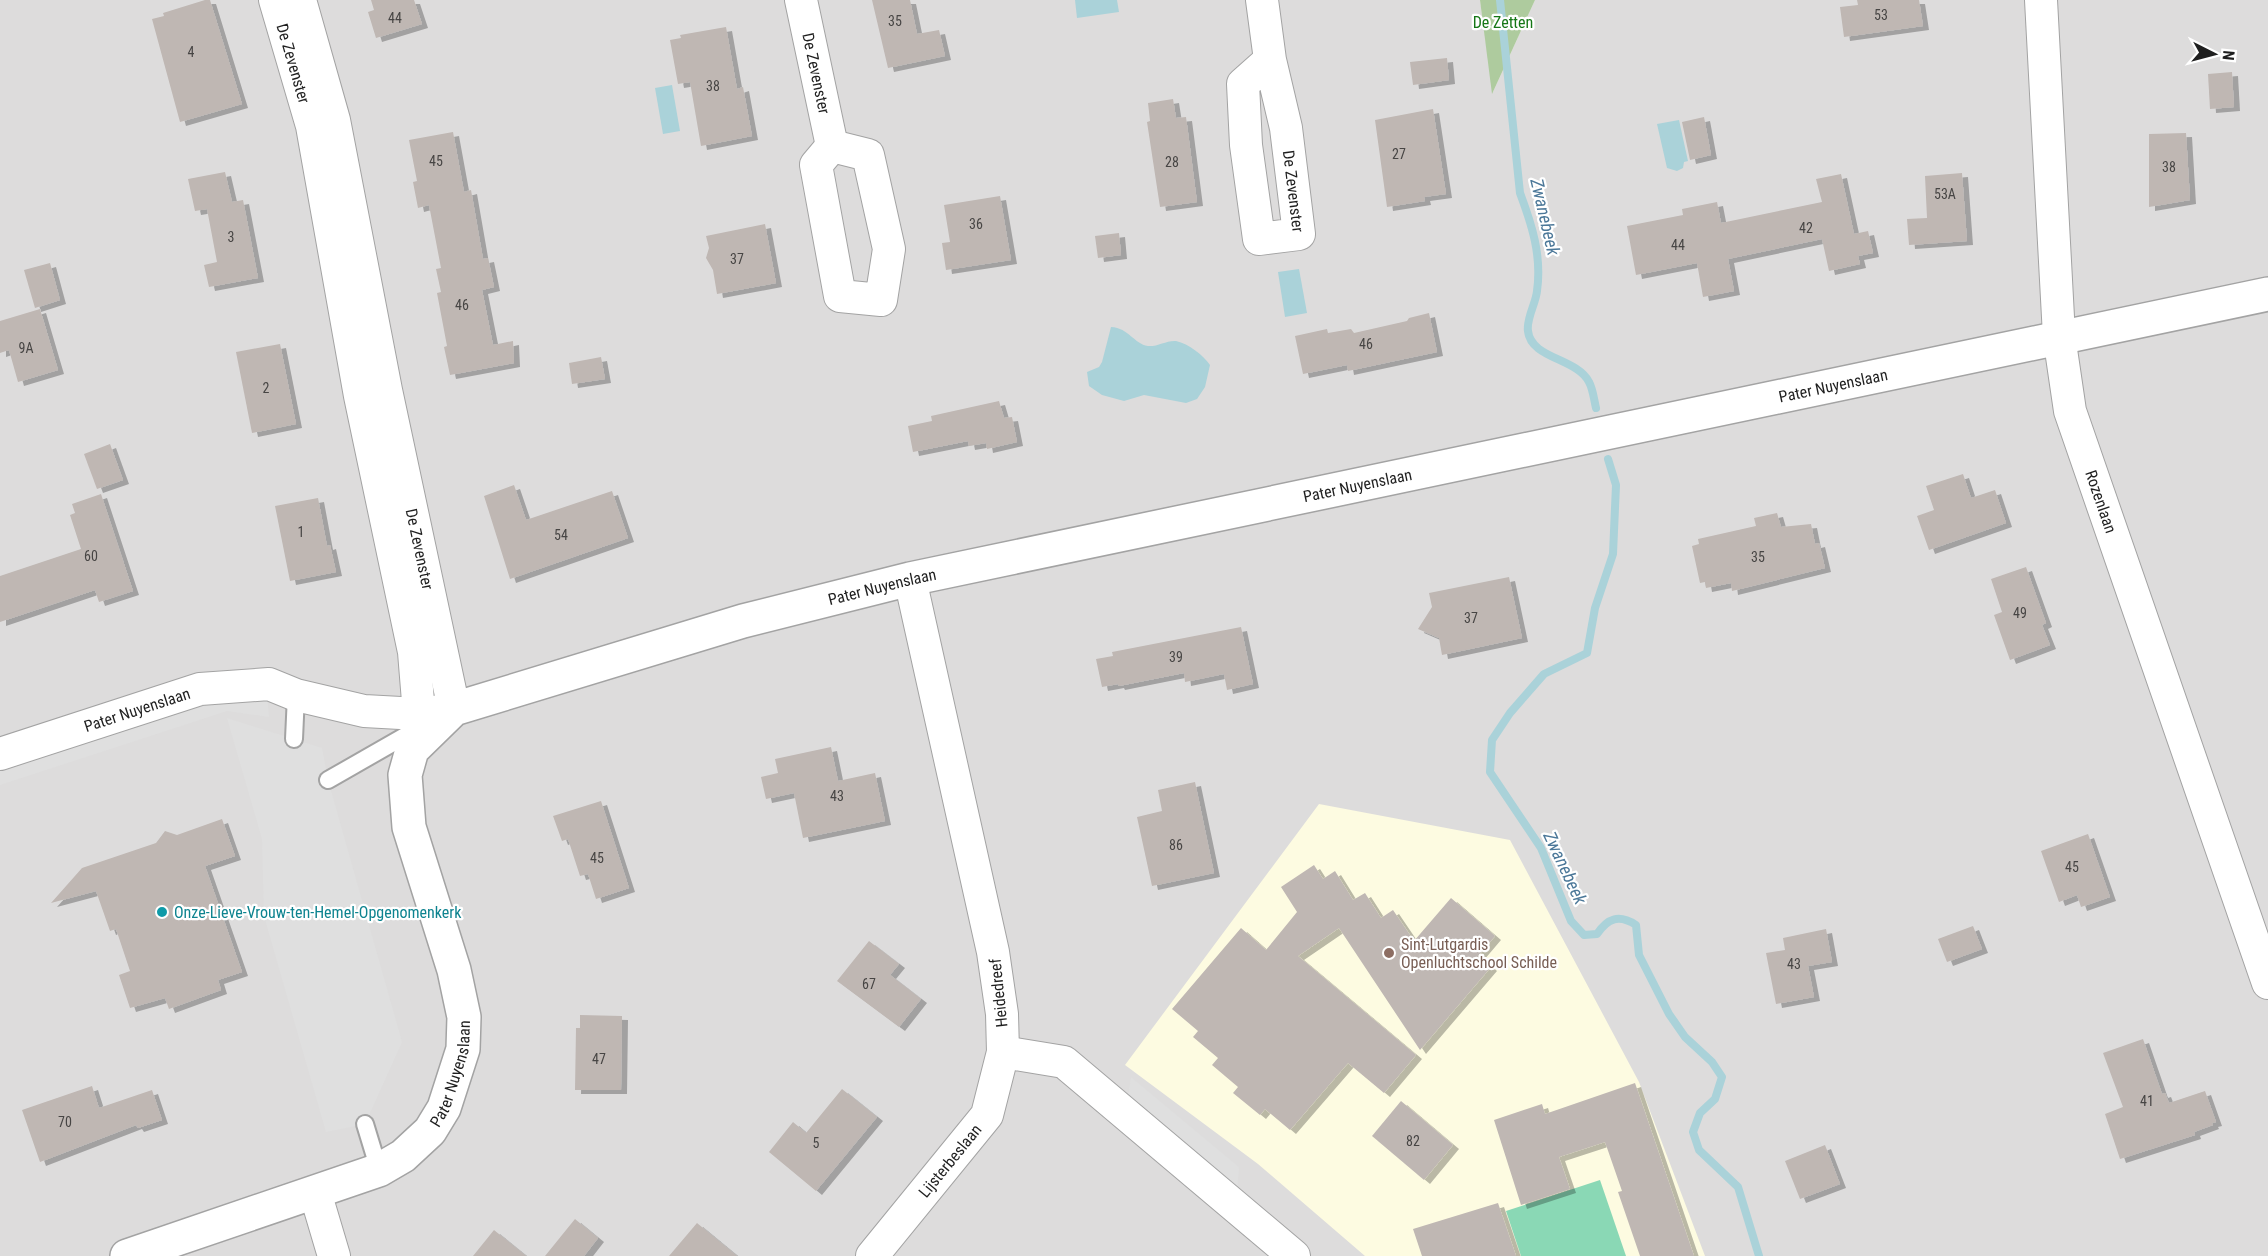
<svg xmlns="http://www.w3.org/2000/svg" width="2268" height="1256" viewBox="0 0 2268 1256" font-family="'Roboto Condensed',sans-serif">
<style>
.residential{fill:#dddcdc}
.education{fill:#fdfbe1}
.forest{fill:#aecb9e}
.pitch{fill:#8ad8b5}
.parking{fill:#dfdfdf}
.water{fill:#aad2d9}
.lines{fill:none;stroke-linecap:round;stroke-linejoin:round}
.stream{stroke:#aad2d9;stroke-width:8}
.building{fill:#bfb7b3;filter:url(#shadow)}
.service-casing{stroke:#a3a3a3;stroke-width:20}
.minor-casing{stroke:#a3a3a3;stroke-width:34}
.tertiary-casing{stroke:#a3a3a3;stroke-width:36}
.service{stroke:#fff;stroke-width:16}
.minor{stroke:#fff;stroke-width:32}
.tertiary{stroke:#fff;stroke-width:33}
.culture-dot{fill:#0f9aa8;stroke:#fff;stroke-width:2}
.education-dot{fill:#8d6e63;stroke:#fff;stroke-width:2}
.labels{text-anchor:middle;stroke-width:4.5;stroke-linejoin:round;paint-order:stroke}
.number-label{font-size:14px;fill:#474544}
.park-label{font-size:16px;fill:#147615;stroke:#fff}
.street-label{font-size:16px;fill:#1f1f1f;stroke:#fff}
.culture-label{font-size:16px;fill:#0d838f;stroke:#fff;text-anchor:start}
.education-label{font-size:16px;fill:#785e54;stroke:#fff;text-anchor:start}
.water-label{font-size:18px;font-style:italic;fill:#4c7899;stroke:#fff}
</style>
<defs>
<filter id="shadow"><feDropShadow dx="6" dy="4" stdDeviation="0" flood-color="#0004"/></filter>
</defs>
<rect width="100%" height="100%" fill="#efebe6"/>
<polygon class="residential" points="0,0 1480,0 1493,92 1535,0 2268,0 2268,1256 0,1256"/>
<polygon class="education" points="1319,804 1510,840 1639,1082 1705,1256 1365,1256 1258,1164 1125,1065"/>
<polygon class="forest" points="1480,0 1535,0 1492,94"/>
<polygon class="pitch" points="1600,1180 1626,1256 1521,1256 1506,1211"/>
<g class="parking">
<polygon points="267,695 269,717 227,711 0,785 0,766 213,696"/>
<polygon points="227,718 322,748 328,780 402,1042 365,1124 326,1132 264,916 262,839"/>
<polygon points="1131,1077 1239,1167 1237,1193 1127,1103"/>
</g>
<g class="water">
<polygon points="1075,0 1117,0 1119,12 1077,18"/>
<polygon points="672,85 680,131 663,134 655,88"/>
<polygon points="1679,120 1688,161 1684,162 1683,168 1677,171 1667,168 1657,124"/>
<polygon points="1299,269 1307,313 1285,317 1278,272"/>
<path d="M1111 327C1129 328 1134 344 1148 346 1157 347 1167 340 1176 341 1189 344 1203 355 1210 365L1205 387 1197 399 1186 403 1144 395 1124 401 1102 395 1089 386 1087 372 1099 367 1102 362Z"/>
</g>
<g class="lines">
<g class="stream">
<path d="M1500 0 1520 193C1532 225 1542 256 1537 291 1536 303 1526 319 1528 331 1531 359 1577 358 1589 382 1593 389 1594 400 1596 408"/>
<path d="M1608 459 1616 485 1613 554 1595 608 1587 653 1544 674 1510 713 1492 740 1490 772 1541 848 1571 921 1584 935 1597 934C1608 918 1619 914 1636 925L1639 955 1669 1014 1685 1037 1712 1062 1722 1077 1715 1099 1700 1113 1693 1132 1699 1150 1738 1187 1759 1256"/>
</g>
</g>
<g class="building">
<polygon points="205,0 210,0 242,104 180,122 152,19 164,16 163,13"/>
<polygon points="371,0 414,0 422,24 376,38 368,12 374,10"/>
<polygon points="872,0 910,0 917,34 939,30 945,56 888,68"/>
<polygon points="1857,0 1919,0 1923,26 1844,37 1840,7 1858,5"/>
<polygon points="726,27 737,89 743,87 752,136 701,146 690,82 678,84 670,40 681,38 680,35"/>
<polygon points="1447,58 1449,80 1413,85 1410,62"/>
<polygon points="2232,72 2234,107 2210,109 2208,74"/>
<polygon points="1173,99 1176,118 1186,117 1197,202 1160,207 1147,122 1150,121 1148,103"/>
<polygon points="1433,109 1446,194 1424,197 1425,201 1387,207 1375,120"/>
<polygon points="1704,117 1711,155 1690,160 1682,122"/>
<polygon points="453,132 464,192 471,190 483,259 488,258 494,287 482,290 493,345 513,341 514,363 450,375 444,347 447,346 437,293 441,292 436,269 441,268 429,205 418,208 413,182 417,181 409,140"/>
<polygon points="2186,133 2190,200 2149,207 2149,134"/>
<polygon points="225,172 232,202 243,200 258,278 209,287 204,265 217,262 207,209 195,211 188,179"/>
<polygon points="1962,173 1967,241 1909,245 1907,219 1927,218 1925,176"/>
<polygon points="1841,174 1854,234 1868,231 1873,253 1858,256 1860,264 1829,271 1822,239 1728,259 1734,291 1703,297 1697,263 1636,275 1627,226 1683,215 1682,209 1717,202 1721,223 1822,202 1816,179"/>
<polygon points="1000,196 1011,260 946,270 942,243 950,242 944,205"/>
<polygon points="765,224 776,283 717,294 713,270 706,258 709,248 706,236"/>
<polygon points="1119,233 1121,255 1098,258 1095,236"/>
<polygon points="50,263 60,300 35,308 24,270"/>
<polygon points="40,309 58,370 18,382 9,350 0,353 0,321"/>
<polygon points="1429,313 1437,352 1348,371 1347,365 1303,374 1295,336 1327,329 1328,333 1351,329 1354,333 1407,321 1409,318"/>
<polygon points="280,344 296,424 252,433 236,352"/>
<polygon points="601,357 605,379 572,384 569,363"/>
<polygon points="999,401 1004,418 1012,417 1017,442 987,449 986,443 969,446 968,441 913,452 908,426 932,421 931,416"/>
<polygon points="110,444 123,480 97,489 84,454"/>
<polygon points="1963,474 1971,498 1995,490 2006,523 1929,550 1917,516 1934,510 1926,486"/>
<polygon points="514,485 526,520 612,491 628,538 510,579 484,496"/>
<polygon points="101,494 133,591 99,602 95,590 0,622 0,576 81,549 70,515 75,513 72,504"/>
<polygon points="318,498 327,546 330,545 336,572 290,581 275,506"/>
<polygon points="1777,513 1781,527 1811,524 1815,544 1819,543 1825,568 1732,591 1731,583 1706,588 1705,582 1700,583 1692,546 1699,544 1698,539 1756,526 1754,518"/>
<polygon points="2026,567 2046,623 2042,625 2050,645 2010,660 1994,615 2002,612 1991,579"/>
<polygon points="1509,577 1522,638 1442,655 1439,638 1418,629 1432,607 1429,593"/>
<polygon points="1241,627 1253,684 1227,690 1224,674 1185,682 1184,673 1119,686 1118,684 1102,687 1096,659 1113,656 1112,652"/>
<polygon points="831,747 838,781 875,773 885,821 803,838 794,793 766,799 761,777 778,773 775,759"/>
<polygon points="1195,782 1214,873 1152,886 1137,817 1162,811 1158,790"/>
<polygon points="601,801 629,888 596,899 588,874 580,876 568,839 562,841 553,816"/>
<polygon points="222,819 235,856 205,866 242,972 218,980 221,990 169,1009 165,998 130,1008 119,975 130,971 116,929 110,931 96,891 51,903 82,868 156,843 165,831 177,835"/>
<polygon points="2088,834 2110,897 2081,907 2077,895 2059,902 2041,851"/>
<polygon points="1314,865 1323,879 1335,871 1353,900 1365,893 1381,918 1393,910 1414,941 1451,898 1495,936 1478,956 1491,967 1420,1050 1339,928 1298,956 1416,1055 1384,1093 1348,1063 1290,1130 1265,1109 1260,1115 1233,1093 1238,1087 1212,1065 1218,1058 1193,1037 1198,1031 1172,1009 1241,928 1266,950 1297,912 1281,887"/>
<polygon points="1973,926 1982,949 1947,962 1938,939"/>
<polygon points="1826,929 1832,962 1808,966 1814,997 1776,1004 1766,953 1785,950 1783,938"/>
<polygon points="869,941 899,964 890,975 921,999 899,1027 837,981"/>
<polygon points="580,1015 622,1016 621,1090 575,1090 576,1028 580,1028"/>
<polygon points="2143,1039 2162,1094 2165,1093 2169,1103 2205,1091 2216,1122 2212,1123 2213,1125 2194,1132 2195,1135 2120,1159 2105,1114 2123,1107 2103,1053"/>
<polygon points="1635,1083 1694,1256 1640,1256 1618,1192 1622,1191 1605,1142 1559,1157 1570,1189 1521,1205 1494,1120 1542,1104 1545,1114"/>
<polygon points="92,1086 99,1108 152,1090 162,1120 138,1128 136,1125 40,1162 22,1110"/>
<polygon points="842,1089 877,1117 816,1191 769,1152 793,1122 806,1133"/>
<polygon points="1401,1101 1453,1145 1424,1180 1372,1136"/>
<polygon points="1825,1145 1840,1184 1800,1199 1785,1161"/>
<polygon points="1498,1203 1516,1256 1422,1256 1413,1229"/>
<polygon points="575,1219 598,1238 584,1256 545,1256"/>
<polygon points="697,1223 737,1256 669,1256"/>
<polygon points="494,1230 526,1256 473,1256"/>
</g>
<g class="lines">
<g class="service-casing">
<g id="service">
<polyline points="294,739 296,695"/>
<polyline points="328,780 419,728"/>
<polyline points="365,1124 379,1170"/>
</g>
</g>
<g class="minor-casing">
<g id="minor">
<path id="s1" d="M275 0 312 126 360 396 414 652 419 714"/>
<path id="s2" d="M801 0 832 146"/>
<path id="s3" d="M1262 0 1270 60 1286 128 1299 234 1259 239 1246 145 1243 84 1270 60"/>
<path id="s4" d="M2041 0 2059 336 2070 411 2268 983"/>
<polygon points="832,146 868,155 889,249 881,300 840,296 816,165"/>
<path id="s5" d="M0 754 200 689 269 684 296 695 364 711 419 714 454 709 386 390 334 120 300 0"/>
<polyline points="1003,1052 1064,1062 1294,1256"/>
<polyline points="315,1192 334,1256"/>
<path id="s6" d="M872 1256 987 1115 1003 1052 1002 1014 993 952 910 579"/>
</g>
</g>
<g class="tertiary-casing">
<g id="tertiary">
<path id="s7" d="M127 1256 379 1170 403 1156 430 1131 444 1108 463 1049 464 1017 454 970 409 827 405 775 412 750 454 709 743 621 910 579 2268 294"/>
</g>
</g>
<use href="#service" class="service"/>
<use href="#minor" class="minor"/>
<use href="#tertiary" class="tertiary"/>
</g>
<circle class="culture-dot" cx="162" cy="912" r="6"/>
<circle class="education-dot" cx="1389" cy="953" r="6"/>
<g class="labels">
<g class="number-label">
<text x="1881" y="20">53</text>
<text x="395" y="23">44</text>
<text x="895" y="26">35</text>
<text x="191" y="57">4</text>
<text x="713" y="91">38</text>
<text x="1399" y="159">27</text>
<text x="436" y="166">45</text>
<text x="1172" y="167">28</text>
<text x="2169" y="172">38</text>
<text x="1945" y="199">53A</text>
<text x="976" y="229">36</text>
<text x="1806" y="233">42</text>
<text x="231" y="242">3</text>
<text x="1678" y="250">44</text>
<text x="737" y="264">37</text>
<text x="462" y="310">46</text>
<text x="1366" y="349">46</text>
<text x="26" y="353">9A</text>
<text x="266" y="393">2</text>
<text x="301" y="537">1</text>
<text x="561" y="540">54</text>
<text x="91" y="561">60</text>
<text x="1758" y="562">35</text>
<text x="2020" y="618">49</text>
<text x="1471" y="623">37</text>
<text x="1176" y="662">39</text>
<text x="837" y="801">43</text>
<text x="1176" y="850">86</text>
<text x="597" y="863">45</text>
<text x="2072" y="872">45</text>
<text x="1794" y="969">43</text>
<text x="869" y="989">67</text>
<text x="599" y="1064">47</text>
<text x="2147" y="1106">41</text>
<text x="65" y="1127">70</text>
<text x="1413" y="1146">82</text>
<text x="816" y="1148">5</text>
</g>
<g class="park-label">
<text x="1503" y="28">De Zetten</text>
</g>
<g class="street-label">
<text dy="6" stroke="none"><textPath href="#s1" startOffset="66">De Zevenster</textPath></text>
<text dy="6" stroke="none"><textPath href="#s2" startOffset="75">De Zevenster</textPath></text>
<text dy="6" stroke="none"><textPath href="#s3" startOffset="194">De Zevenster</textPath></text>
<text dy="6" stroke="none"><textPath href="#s7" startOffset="2204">Pater Nuyenslaan</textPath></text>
<text dy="6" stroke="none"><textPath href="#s7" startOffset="1718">Pater Nuyenslaan</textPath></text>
<text dy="6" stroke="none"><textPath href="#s4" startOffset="508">Rozenlaan</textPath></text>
<text transform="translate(420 549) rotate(78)" y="6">De Zevenster</text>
<text dy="6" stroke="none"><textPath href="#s7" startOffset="1232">Pater Nuyenslaan</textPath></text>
<text dy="6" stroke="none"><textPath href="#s5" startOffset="144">Pater Nuyenslaan</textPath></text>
<text transform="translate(998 993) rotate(-96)" y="6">Heidedreef</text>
<text dy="6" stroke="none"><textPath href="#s7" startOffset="393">Pater Nuyenslaan</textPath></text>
<text dy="6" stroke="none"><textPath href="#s6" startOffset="123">Lijsterbeslaan</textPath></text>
</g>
<g class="culture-label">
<text x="174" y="918">Onze-Lieve-Vrouw-ten-Hemel-Opgenomenkerk</text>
</g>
<g class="education-label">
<text x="1401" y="950">Sint-Lutgardis<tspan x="1401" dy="18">Openluchtschool Schilde</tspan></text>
</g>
<g class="water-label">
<text transform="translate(1545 217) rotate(77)" y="6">Zwanebeek</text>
<text transform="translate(1565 868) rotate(65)" y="6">Zwanebeek</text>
</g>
</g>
<g transform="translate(2214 54) rotate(96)" stroke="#ffffff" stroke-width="4.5" paint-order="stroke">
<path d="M0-4.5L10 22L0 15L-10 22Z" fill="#1f1f1f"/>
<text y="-9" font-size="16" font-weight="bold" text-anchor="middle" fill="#1f1f1f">N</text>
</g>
</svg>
